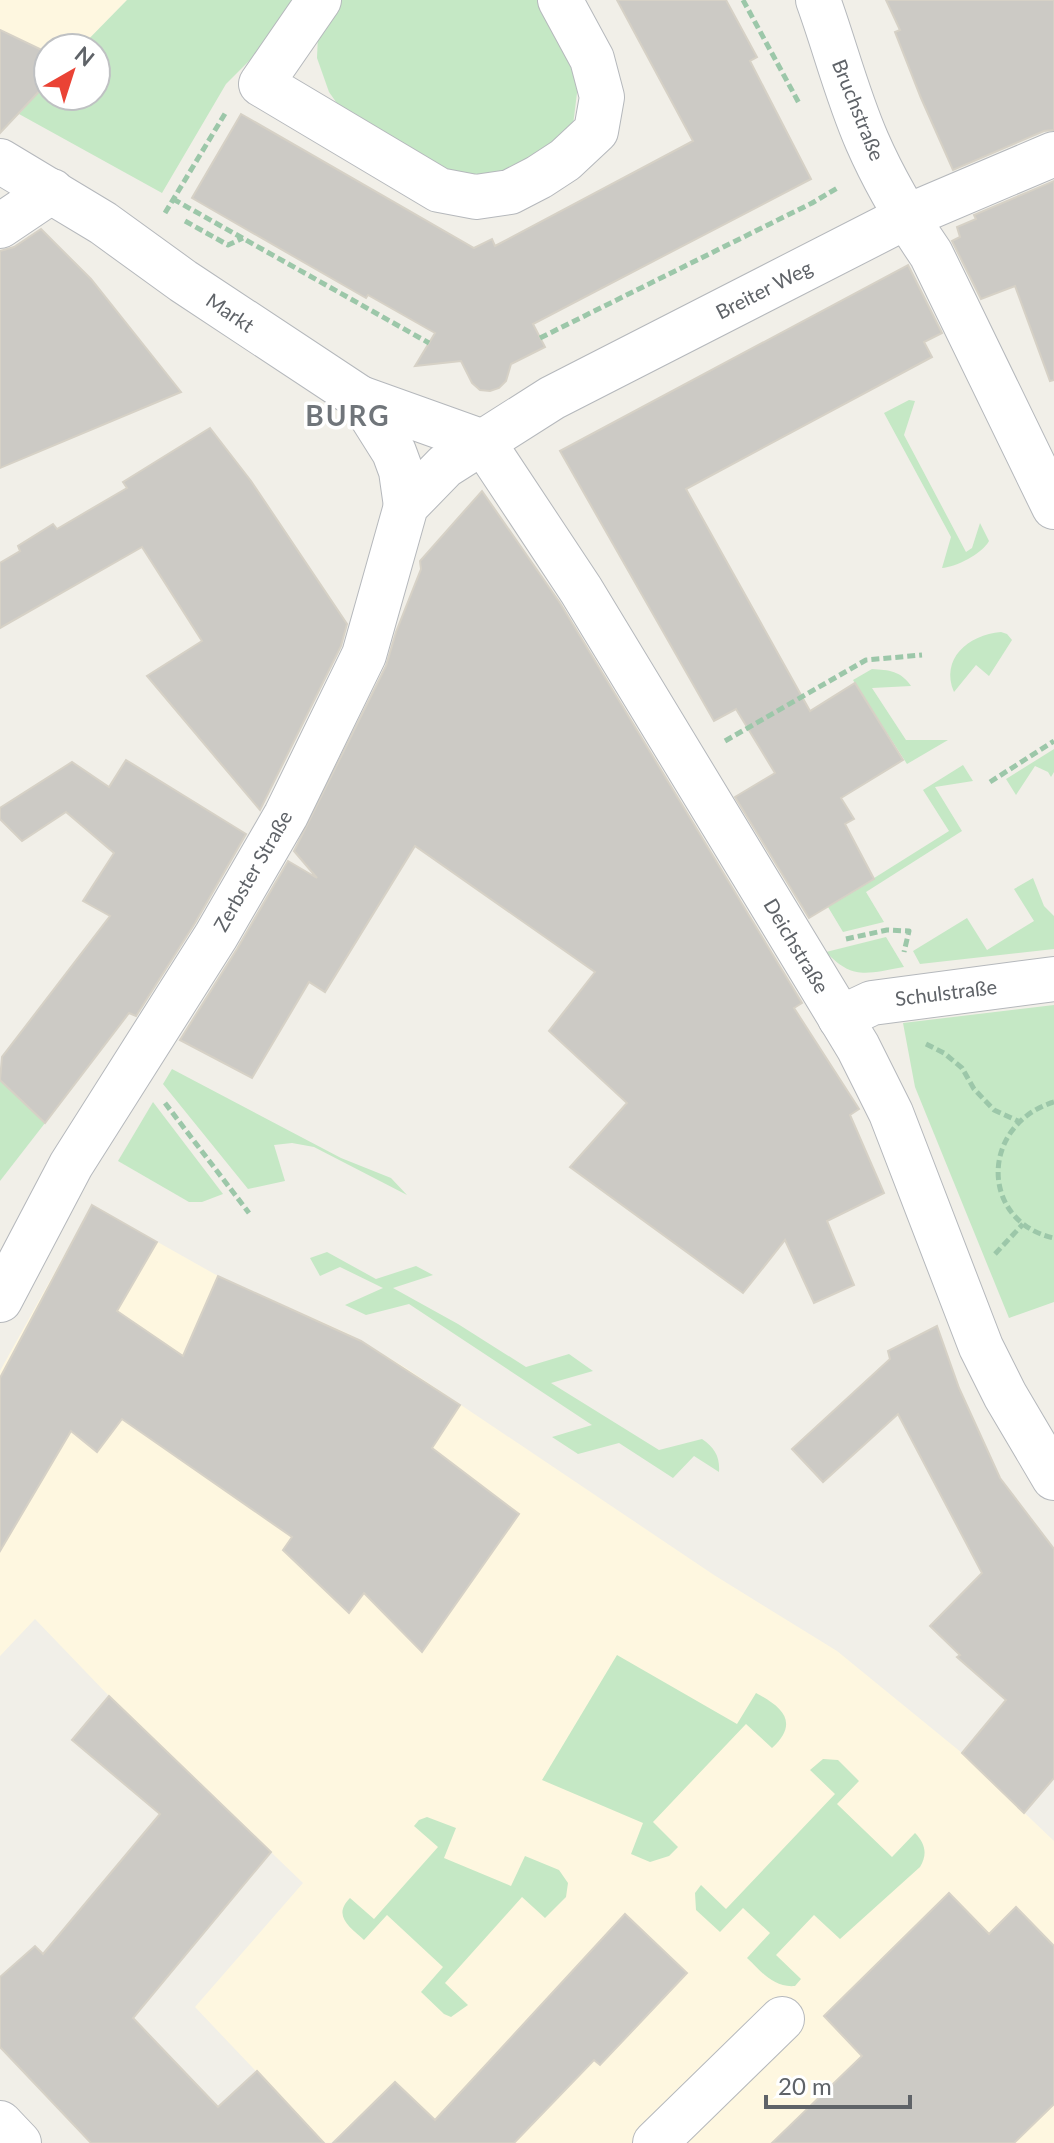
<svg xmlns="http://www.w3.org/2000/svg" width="1054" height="2143" viewBox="0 0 1054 2143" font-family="Lato,sans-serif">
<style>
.commercial{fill:#fef7e0}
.green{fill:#c5e8c5}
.building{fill:#cccac5;stroke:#d6d1c6;stroke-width:2}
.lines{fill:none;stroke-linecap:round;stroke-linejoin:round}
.minor-casing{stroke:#b5b8bc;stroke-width:46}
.path{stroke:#9cc7a9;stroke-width:5;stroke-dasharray:8 4;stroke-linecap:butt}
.minor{stroke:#fff;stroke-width:44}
.labels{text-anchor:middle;stroke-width:7;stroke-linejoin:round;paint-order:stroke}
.street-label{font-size:20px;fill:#5f6368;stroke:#fff}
.district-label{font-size:28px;font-weight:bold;letter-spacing:2px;fill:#70757a;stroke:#fff}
</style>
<rect width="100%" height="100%" fill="#f1efe8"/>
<g class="commercial">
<polygon points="0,0 127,0 80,48 48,48 48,82 13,120 0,114"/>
<polygon points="92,1205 218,1276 349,1334 406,1368 714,1575 837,1651 962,1753 1054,1841 1054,2143 413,2143 435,2120 395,2082 331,2143 324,2143 195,2007 303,1883 109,1696 35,1619 0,1656 0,1371"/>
</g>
<g class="green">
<polygon points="127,0 304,0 279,31 226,84 162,193 19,114 48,82 48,96 96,96 96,48 80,48"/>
<polygon points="336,0 548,0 581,61 573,125 565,143 505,181 446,173 343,112 329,92 317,58 318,35"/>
<path d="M909 400 915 401 904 435 966 552 972 548 980 523 989 541C982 554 956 567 942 568L951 537 884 413Z"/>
<path d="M1001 632 1007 634 1012 640 989 676 976 665 954 692C940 659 968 635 1001 632Z"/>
<path d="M872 669C889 670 901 671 911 686L872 688 906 740H948L907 764 853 680Z"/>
<polygon points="1054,749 1054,772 1051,777 1048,772 1035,766 1016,795 1006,779"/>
<polygon points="963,765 973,781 935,787 962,831 866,892 884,922 843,932 828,907 949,831 923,790"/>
<polygon points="1033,878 1044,906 1054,916 1054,949 920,964 913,951 967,918 987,950 1034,921 1014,889"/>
<path d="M886 937 904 967C868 973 853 981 826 952Z"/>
<polygon points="1054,1005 1054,1302 1009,1318 915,1087 903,1023"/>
<polygon points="172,1069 341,1158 391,1178 407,1195 314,1147 292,1143 274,1145 285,1181 248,1189 163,1084"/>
<polygon points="0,1080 45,1123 0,1181"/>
<polygon points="153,1102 223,1194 202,1202 189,1202 118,1161"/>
<path d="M327 1252 376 1279 416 1266 433 1275 393 1288 458 1324 526 1367 569 1354 593 1371 551 1383 659 1450 702 1439C715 1448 720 1457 719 1472L694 1456 673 1478 619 1443 578 1454 552 1437 592 1425 409 1304 366 1315 345 1305 383 1288 340 1267 320 1276 310 1258Z"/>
<path d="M617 1655 737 1724 756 1693C782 1707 800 1722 772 1748L746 1724 653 1822 678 1847 669 1856 650 1862 631 1854 643 1823 542 1780Z"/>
<path d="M823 1759 838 1760 859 1781 837 1804 892 1857 915 1833C925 1843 928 1854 920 1867L840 1939 814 1915 776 1955 801 1979 795 1986C773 1988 761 1971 747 1958L770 1933 743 1908 720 1932 696 1910 695 1893 701 1885 726 1909 835 1794 810 1770Z"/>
<path d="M427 1817 456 1828 444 1858 511 1886 525 1856 559 1870 568 1883 566 1897 545 1918 522 1897 445 1983 468 2005 451 2017 444 2014 421 1992 443 1967 387 1915 364 1940C350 1927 332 1916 350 1898L374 1919 438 1847 414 1826 419 1820Z"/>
</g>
<g class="building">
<polygon points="617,0 726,0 757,57 750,61 811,179 533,324 545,347 511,364 506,381 499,388 490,391 480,390 472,383 461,361 415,366 435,333 368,295 366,298 192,198 241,114 474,248 492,239 495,246 693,141"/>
<polygon points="886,0 1054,0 1054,130 1044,131 953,170 921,98 895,32 900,30"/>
<polygon points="0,30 48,53 48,82 0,133"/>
<polygon points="1054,181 1054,380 1050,381 1015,286 981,299 952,241 960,237 957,227 976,219 974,215"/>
<polygon points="41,229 91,279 181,392 0,468 0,251 14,247"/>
<polygon points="908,265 942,333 924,342 932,357 686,489 810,711 855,683 903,760 841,798 854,819 845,824 874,879 809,918 735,797 775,773 736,709 714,721 560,451"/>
<polygon points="210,428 251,481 347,624 341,646 260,810 147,676 202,641 142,547 0,628 0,563 20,551 18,546 53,524 57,529 127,488 123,482"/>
<polygon points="482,491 560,603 802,1003 794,1008 859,1109 850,1115 884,1193 827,1221 854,1285 814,1303 785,1240 743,1293 570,1167 627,1103 549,1031 595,972 415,846 325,992 309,982 252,1078 180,1040 237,949 288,861 317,878 294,851 386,666 396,632 421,569 420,561"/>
<polygon points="126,760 246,834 195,923 136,1016 129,1013 45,1123 0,1080 2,1057 110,916 83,901 114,853 66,812 22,841 0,819 0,808 72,762 109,787"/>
<polygon points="92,1205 157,1242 117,1311 183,1356 218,1276 361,1341 460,1405 432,1448 519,1514 422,1652 364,1593 349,1613 283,1550 292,1537 122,1419 97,1452 71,1431 0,1551 0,1378"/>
<polygon points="937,1326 959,1388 1000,1478 1054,1549 1054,1778 1024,1813 962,1753 1006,1700 957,1657 960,1655 930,1626 982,1573 898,1414 823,1482 792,1449 890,1359 888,1351"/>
<polygon points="109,1696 271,1852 133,2018 218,2107 257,2071 324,2143 91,2143 0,2047 0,1977 35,1946 43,1954 160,1814 72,1740"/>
<polygon points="949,1893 989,1934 1016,1907 1054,1946 1054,2104 1014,2143 772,2143 862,2056 824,2016"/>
<polygon points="625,1914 687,1973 600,2065 594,2060 514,2143 333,2143 395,2082 435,2120"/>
</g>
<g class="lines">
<g class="minor-casing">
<g id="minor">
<polyline points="319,0 261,84 439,190 476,197 510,192 539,177 565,160 596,131 602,97 592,59 560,0"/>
<path d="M818 0C835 47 847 95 867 141 884 180 907 219 931 254L1054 507"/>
<polyline points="0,161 103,223 183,281 360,398 394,452 401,471 406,506"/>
<polyline points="0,226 52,191"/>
<polyline points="360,398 483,442"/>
<polyline points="483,442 581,590 858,1047 891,1113 981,1347 1005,1395 1054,1478"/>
<polyline points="840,1018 872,1003 1054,979"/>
<polyline points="0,1300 71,1165 216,936 286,815 364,655 406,506 445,466 552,398 906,217 1054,154"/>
<polyline points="0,2123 19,2143"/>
<polyline points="655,2143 782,2019"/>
</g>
</g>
<g class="path">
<polyline points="743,0 800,105"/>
<polyline points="173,199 429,343"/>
<polyline points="165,213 226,112"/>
<polyline points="185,221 228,245 243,238"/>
<polyline points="540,338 812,203 839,187"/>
<polyline points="725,741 866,660 922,655"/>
<polyline points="990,782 1054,741"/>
<polyline points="846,939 887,930 909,931 904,952"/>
<polyline points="926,1044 944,1053 962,1068 974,1089 994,1110 1018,1121"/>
<path d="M1054 1102C979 1125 980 1222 1054 1238"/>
<polyline points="165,1103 249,1213"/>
<polyline points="995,1254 1023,1224"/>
</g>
<use href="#minor" class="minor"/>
</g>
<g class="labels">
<g class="street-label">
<text transform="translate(858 110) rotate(68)" y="7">Bruchstraße</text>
<text transform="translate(764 290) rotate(-27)" y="7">Breiter Weg</text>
<text transform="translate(230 313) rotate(34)" y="7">Markt</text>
<text transform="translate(253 871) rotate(-60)" y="7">Zerbster Straße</text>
<text transform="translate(796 946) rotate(59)" y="7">Deichstraße</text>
<text transform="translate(946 993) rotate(-7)" y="7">Schulstraße</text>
</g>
<g class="district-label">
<text x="348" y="426">BURG</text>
</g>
</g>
<g transform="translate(72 72) rotate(39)"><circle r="38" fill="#ffffff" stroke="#bfc1c3" stroke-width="2"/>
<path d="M0-6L14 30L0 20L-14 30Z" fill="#ea4335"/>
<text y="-12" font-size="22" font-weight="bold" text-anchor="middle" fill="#5f6368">N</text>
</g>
<path d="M766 2095v12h144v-12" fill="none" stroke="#5f6368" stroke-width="4"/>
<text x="778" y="2095" font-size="24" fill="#5f6368" stroke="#ffffff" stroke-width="6" paint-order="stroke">20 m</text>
</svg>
